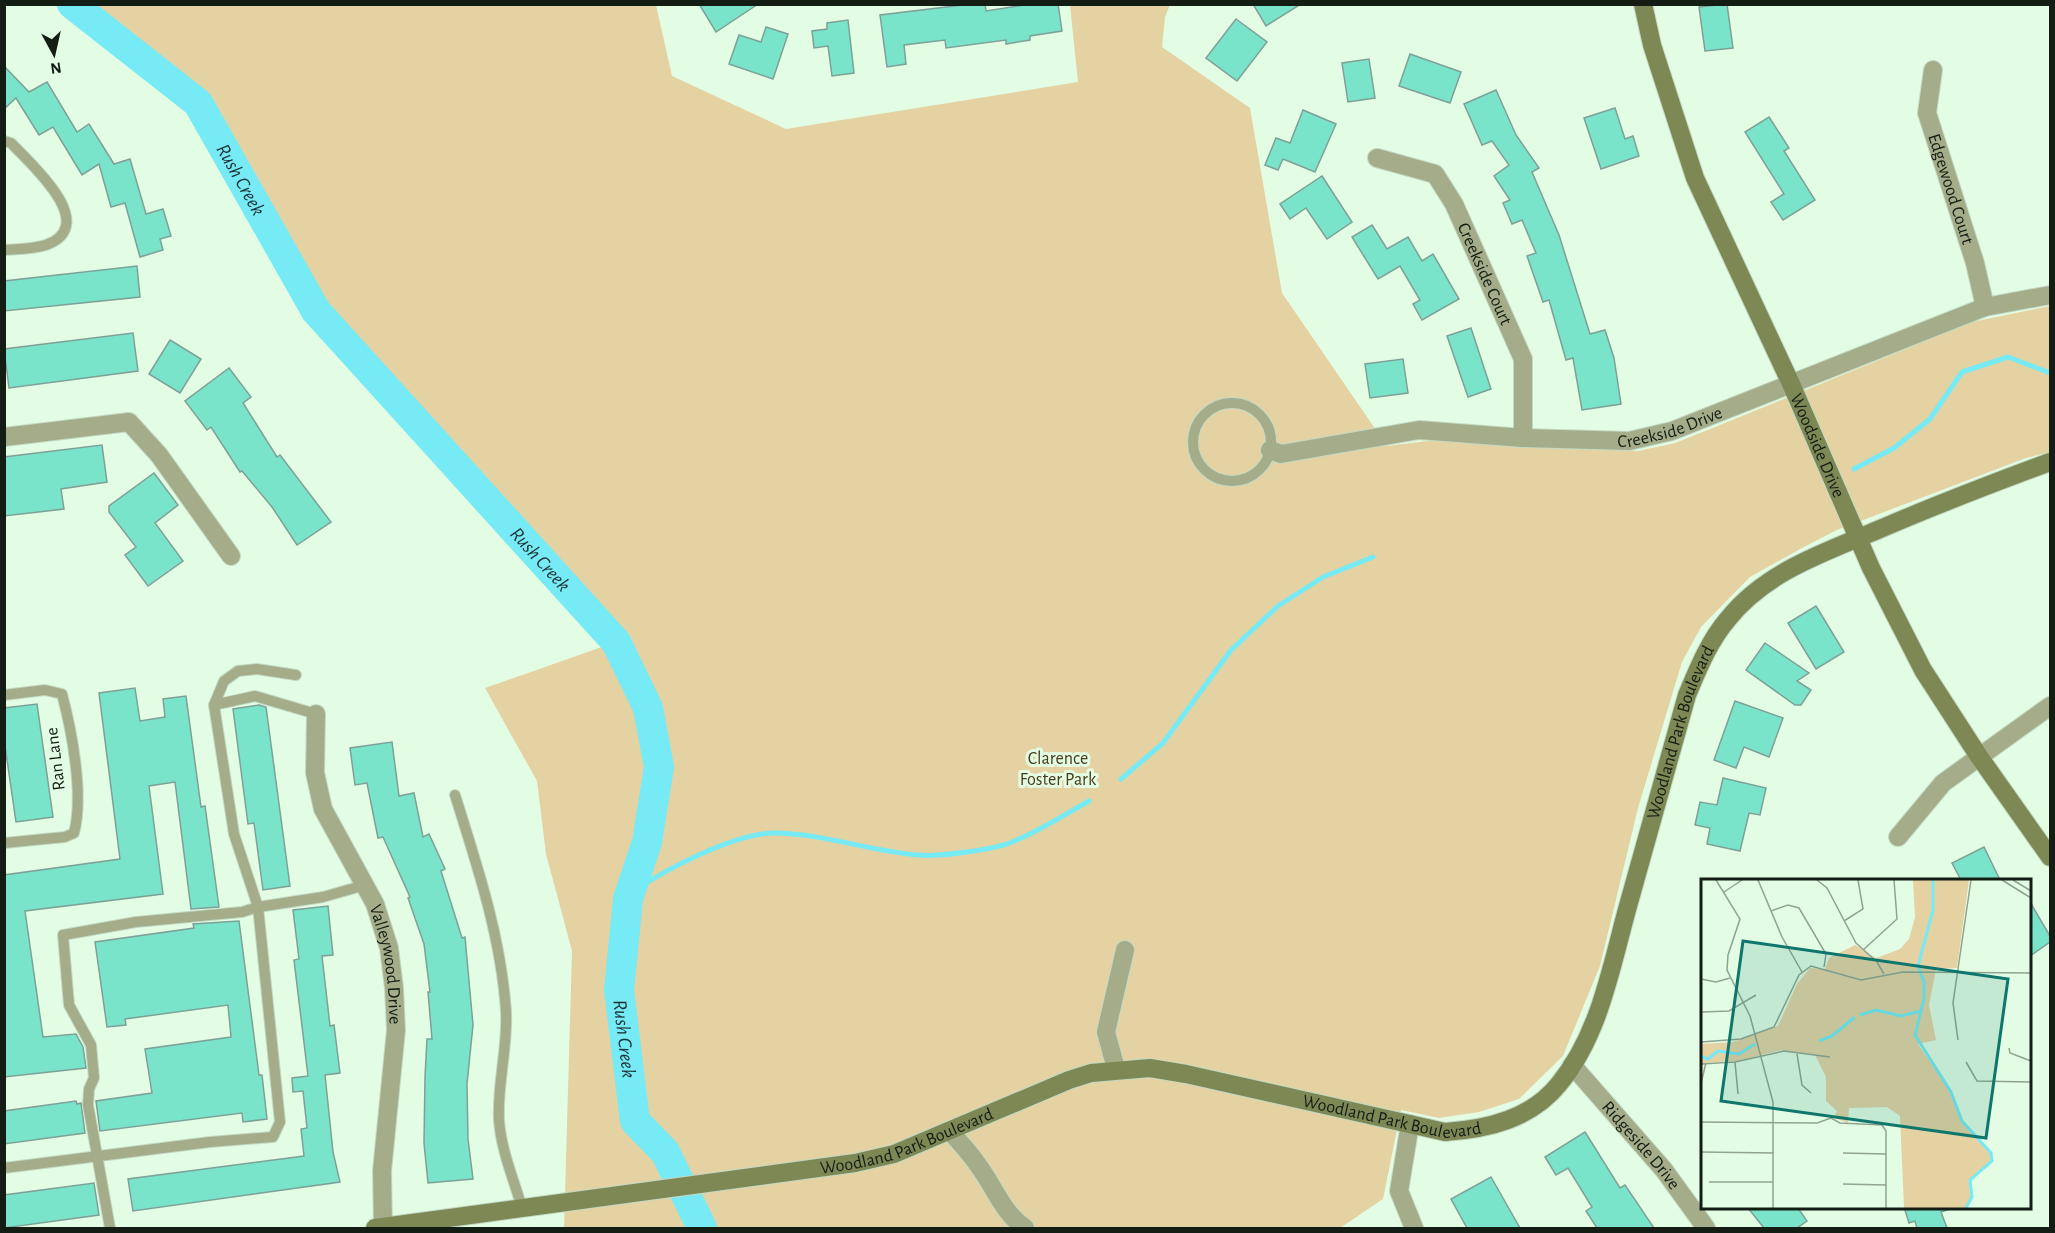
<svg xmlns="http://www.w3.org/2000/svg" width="2055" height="1233" viewBox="0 0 2055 1233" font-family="'Alegreya Sans',sans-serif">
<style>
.green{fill:#e5d2a3}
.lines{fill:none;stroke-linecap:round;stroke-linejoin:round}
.stream{stroke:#76eaf5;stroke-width:5}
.river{stroke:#76eaf5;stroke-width:30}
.building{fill:#7ae4ca;stroke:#7da197;stroke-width:1.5}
.lane-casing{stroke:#c2d9c3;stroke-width:12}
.street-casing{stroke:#c2d9c3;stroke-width:20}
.secondary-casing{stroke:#c2d9c3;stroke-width:20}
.lane{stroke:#a4ac8a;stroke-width:10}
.street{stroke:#a4ac8a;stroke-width:18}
.secondary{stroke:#7d8855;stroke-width:18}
.labels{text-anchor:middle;stroke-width:6;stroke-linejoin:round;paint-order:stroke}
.street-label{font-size:18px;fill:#131d14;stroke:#e3fde4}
.park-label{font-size:18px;fill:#483b18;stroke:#e3fde4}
.water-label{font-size:20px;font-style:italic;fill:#1c3234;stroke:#e3fde4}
.inset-river{fill:none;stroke:#76eaf5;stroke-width:3}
.inset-road{fill:none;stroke:#90a391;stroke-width:1.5}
.view{fill:#0f766e;fill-opacity:0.15;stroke:#0f766e;stroke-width:3}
.inset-edge{fill:none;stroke:#131d14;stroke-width:3}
</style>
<rect width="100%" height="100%" fill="#e3fde4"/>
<polygon class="green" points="72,5 656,5 672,76 786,129 1078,82 1070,5 1170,5 1165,17 1162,47 1250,108 1282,293 1387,446 1443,439 1638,451 1675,443 1715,427 1972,322 2050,306 2050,452 2026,458 1837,530 1802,548 1750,577 1701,627 1682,662 1638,808 1600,966 1563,1056 1519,1099 1479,1112 1439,1118 1401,1110 1383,1199 1340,1228 564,1228 572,951 546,854 537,781 485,688 616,642 316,311 198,103"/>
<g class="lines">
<g class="stream">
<polyline points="1854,469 1894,448 1930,419 1962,372 2008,357 2050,373"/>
<polyline points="1121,779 1163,743 1231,650 1278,606 1323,577 1373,557"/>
<path d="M630 893C665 870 735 832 777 833 824 834 870 851 917 855 937 857 993 850 1012 842 1038 832 1064 815 1089 801"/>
</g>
<path class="river" id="s1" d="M72 4 198 103 316 311 616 642 648 708 659 767 647 842 628 899 619 990 635 1121 665 1152 702 1228"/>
</g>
<g class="building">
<polygon points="699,4 758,4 716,32"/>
<polygon points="971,4 985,4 986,11 1030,4 1058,4 1062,31 1030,36 1030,40 1006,44 1006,40 946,48 945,40 904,45 906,64 887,67 880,15"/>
<polygon points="1253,4 1301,4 1266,26"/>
<polygon points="1727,4 1733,48 1705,51 1699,7"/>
<polygon points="1236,19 1267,42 1237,81 1206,58"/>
<polygon points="848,20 854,73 832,76 828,46 814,48 812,31 827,29 827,23"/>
<polygon points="766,27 788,34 773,79 729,64 739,35 761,42"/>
<polygon points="1410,54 1461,72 1450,103 1399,86"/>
<polygon points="1369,59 1375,98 1348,102 1342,63"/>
<polygon points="4,66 29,92 47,82 77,132 89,124 114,164 130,159 146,214 163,209 171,236 160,239 163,250 140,257 125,203 111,207 99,164 82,175 53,127 39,135 16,98 4,109"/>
<polygon points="1496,90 1516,135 1539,168 1532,172 1559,235 1590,334 1605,330 1614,358 1621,404 1582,410 1573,358 1566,360 1549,300 1543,302 1527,256 1536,253 1522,220 1512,224 1503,203 1510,200 1494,176 1509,165 1492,141 1482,145 1464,104"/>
<polygon points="1615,108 1625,139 1633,136 1639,156 1601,169 1584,118"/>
<polygon points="1303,110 1336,124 1315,172 1283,159 1278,170 1265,165 1276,138 1290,143"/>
<polygon points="1769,117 1789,148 1784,151 1815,200 1783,220 1771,202 1784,194 1745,132"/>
<polygon points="1322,176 1352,222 1327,239 1306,208 1290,219 1280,204"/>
<polygon points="1372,225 1387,249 1408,237 1422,261 1433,254 1459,299 1422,320 1413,304 1420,300 1400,266 1378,279 1352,237"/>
<polygon points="137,266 140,297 4,311 4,281"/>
<polygon points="1471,328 1491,389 1468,397 1447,336"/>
<polygon points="133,333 138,371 9,388 4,349"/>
<polygon points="170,340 201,359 180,393 149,374"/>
<polygon points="1403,359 1408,393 1370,398 1365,364"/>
<polygon points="229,368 251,397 243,403 277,457 280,455 331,522 297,545 272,507 242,471 240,472 211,427 207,430 185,401"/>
<polygon points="102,445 107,482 61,489 64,509 4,516 4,457"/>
<polygon points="154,473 178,505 155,523 183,561 148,586 125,555 136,547 109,512 109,506"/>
<polygon points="1816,606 1844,652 1816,669 1788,623"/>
<polygon points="1765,643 1809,673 1797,681 1811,690 1801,705 1795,705 1746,670"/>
<polygon points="135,688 140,721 165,717 163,699 186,696 201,807 205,806 219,907 191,909 175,782 149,786 163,894 25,911 43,1037 76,1034 83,1047 86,1068 4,1077 4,875 120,859 99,693"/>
<polygon points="1735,701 1783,718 1769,757 1744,747 1736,768 1714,760"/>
<polygon points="37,704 53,817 16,822 4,739 4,708"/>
<polygon points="259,705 266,707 290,886 263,890 254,823 248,824 233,709"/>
<polygon points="392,742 399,796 414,793 423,837 429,834 445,869 441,871 462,938 465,937 473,1025 467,1084 468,1139 473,1179 428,1183 424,1143 425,1077 427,1039 432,1039 428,992 430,992 424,944 408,898 410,897 383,837 378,838 367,783 355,785 350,748"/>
<polygon points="1723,778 1766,788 1760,815 1749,813 1740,851 1707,844 1710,828 1695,825 1700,802 1717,805"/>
<polygon points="1984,847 2000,880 1961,880 1952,863"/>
<polygon points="2030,902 2050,936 2050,942 2030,956"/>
<polygon points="328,906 333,955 322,956 330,1026 334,1025 340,1073 325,1075 333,1152 340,1182 133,1211 128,1179 304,1156 301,1129 307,1128 303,1091 293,1092 292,1078 308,1076 294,960 299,959 293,910"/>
<polygon points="239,921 259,1075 262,1075 267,1119 243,1122 242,1113 100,1131 96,1101 152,1093 145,1049 231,1037 228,1005 125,1019 126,1025 107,1027 95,942 194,928 193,924"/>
<polygon points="76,1101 77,1104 81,1103 85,1133 4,1144 4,1111"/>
<polygon points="1585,1132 1620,1188 1625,1185 1654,1228 1597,1228 1586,1211 1592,1207 1568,1168 1556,1175 1545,1157"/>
<polygon points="1491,1177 1520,1228 1467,1228 1451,1199"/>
<polygon points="94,1183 99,1215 4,1228 4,1195"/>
<polygon points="1748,1208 1798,1208 1807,1221 1797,1228 1764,1228"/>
<polygon points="1911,1208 1946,1208 1947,1210 1941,1212 1947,1228 1917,1228 1915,1221 1909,1223 1905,1210"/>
</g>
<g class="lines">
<g class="lane-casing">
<g id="lane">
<path d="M4 141 11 143C30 163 101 225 46 245 34 249 18 249 4 250"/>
<circle cx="1232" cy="442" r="39"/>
<path d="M4 695 45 690 62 694C72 732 84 795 74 833L65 837 4 843"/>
<polyline points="214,705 255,696 316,714"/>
<path d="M455 795C477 865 501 937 506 1011 508 1048 497 1084 499 1120 501 1150 514 1180 522 1208"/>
<polyline points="4,1168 210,1142 273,1137 280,1122 258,907 234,834 214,705 224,681 238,671 257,669 296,675"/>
<polyline points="110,1228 88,1105 89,1089 94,1078 91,1045 69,1005 63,935 136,922 242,912 258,907 323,897 365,885"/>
</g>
</g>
<g class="street-casing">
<g id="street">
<path id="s2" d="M1933 70 1927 113 1975 263 1985 307"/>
<path id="s3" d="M1377 158 1435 174 1454 204 1523 359V438"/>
<polyline points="4,437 129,422 159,455 231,556"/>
<path id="s4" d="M1270 450 1281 454 1419 430 1523 438 1629 441 1672 431 1985 307 2050 295"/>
<path id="s5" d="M316 714 315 773 323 809 375 904 389 948 394 988 396 1030 382 1171 383 1228"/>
<polyline points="1898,837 1943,783 2050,706"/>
<path id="s6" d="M1572 1065 1664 1170 1706 1228"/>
<polyline points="1116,1069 1106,1032 1125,950"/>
<polyline points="1410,1124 1399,1191 1414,1228"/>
<path d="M951 1132C960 1143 970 1153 978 1165 994 1186 1002 1212 1025 1228"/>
</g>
</g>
<g class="secondary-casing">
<g id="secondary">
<path id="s7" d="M1643 4 1652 45 1695 178 1792 386 1871 568 1923 670 1978 755 2050 857"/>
<path id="s8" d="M375 1228 855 1163 894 1154 1069 1080 1091 1073 1150 1068 1186 1074 1445 1132C1488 1129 1531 1119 1559 1084 1600 1034 1611 967 1628 906 1647 836 1667 766 1687 695 1698 669 1709 641 1728 619 1766 571 1826 552 1880 529 1936 505 1993 483 2050 462"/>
</g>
</g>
<use href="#lane" class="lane"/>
<use href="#street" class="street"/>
<use href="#secondary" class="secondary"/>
</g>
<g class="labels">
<g class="street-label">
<text dy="6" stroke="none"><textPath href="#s2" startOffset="123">Edgewood Court</textPath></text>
<text dy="6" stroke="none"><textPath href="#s3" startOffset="172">Creekside Court</textPath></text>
<text dy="6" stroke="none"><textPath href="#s4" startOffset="405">Creekside Drive</textPath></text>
<text dy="6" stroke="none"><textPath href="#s7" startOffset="476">Woodside Drive</textPath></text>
<text dy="6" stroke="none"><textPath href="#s8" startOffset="1600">Woodland Park Boulevard</textPath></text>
<text transform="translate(55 759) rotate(-97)" y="6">Ran Lane</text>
<text dy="6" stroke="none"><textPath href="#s5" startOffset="266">Valleywood Drive</textPath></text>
<text dy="6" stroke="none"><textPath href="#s8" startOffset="1044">Woodland Park Boulevard</textPath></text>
<text dy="6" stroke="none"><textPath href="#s8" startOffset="540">Woodland Park Boulevard</textPath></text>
<text dy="6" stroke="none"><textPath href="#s6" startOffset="106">Ridgeside Drive</textPath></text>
</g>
<g class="park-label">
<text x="1058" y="764">Clarence<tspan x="1058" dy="21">Foster Park</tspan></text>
</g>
<g class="water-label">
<text dy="7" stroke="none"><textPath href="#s1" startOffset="248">Rush Creek</textPath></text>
<text dy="7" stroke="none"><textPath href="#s1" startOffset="734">Rush Creek</textPath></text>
<text dy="7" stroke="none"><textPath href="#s1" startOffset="1256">Rush Creek</textPath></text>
</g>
</g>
<g transform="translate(1701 879)">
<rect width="330" height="330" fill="#e3fde4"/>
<path d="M212 1H268L256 89 235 90 228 126 235 161 217 165 250 213 261 242 290 274 291 282 269 301 271 318 265 329H203L199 237 186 228 148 229 147 244 133 239 136 232 125 222V198L114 176 81 171 36 182 0 184V165L32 163 77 147 96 105 109 89 124 90 128 79 154 66 175 79 199 70 208 60 214 38Z" fill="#e5d2a3"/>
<path class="inset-river" d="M232 1V31L217 87 223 103V120L214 156 250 213 261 242 290 274 291 282 269 301 271 318 265 329M159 136 175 131 200 137 220 132M118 162 131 157 154 138M0 177 7 180 17 172 38 175 54 165"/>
<path class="inset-road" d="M15 1 39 40 27 76 26 91 49 137 72 223V329M57 1 81 58 101 93M116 1 126 9 155 64 176 83 183 95M301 1 330 19M312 1 330 12M23 13 41 1M70 32 87 26 98 29 125 75 123 88M143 42 162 30 157 1M162 71 196 40 193 1M0 100 15 103 29 99M0 133 28 132 55 116M257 161 252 124 270 1M0 163 40 160 73 148 98 96 110 87 160 101 202 93 330 94M308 169 309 174 330 182M96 175 101 206 110 214M34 183 37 215M265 183 276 202 330 203M0 185 34 183 83 172 129 178M0 204 5 184M0 243 116 244 130 239 139 244 181 246 185 252V329M0 273 73 274M142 274 185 275M8 303H72M142 305 185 306"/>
<path class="view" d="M42 62 307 100 285 259 20 222Z"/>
<rect width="330" height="330" class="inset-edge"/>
</g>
<rect width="2055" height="1233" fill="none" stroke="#131d14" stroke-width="12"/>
<g transform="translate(54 54) rotate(172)" stroke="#e3fde4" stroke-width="4.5" paint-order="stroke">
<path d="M0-4.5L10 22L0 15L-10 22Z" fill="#131d14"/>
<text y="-9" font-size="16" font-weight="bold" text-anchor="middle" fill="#131d14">N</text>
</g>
</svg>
